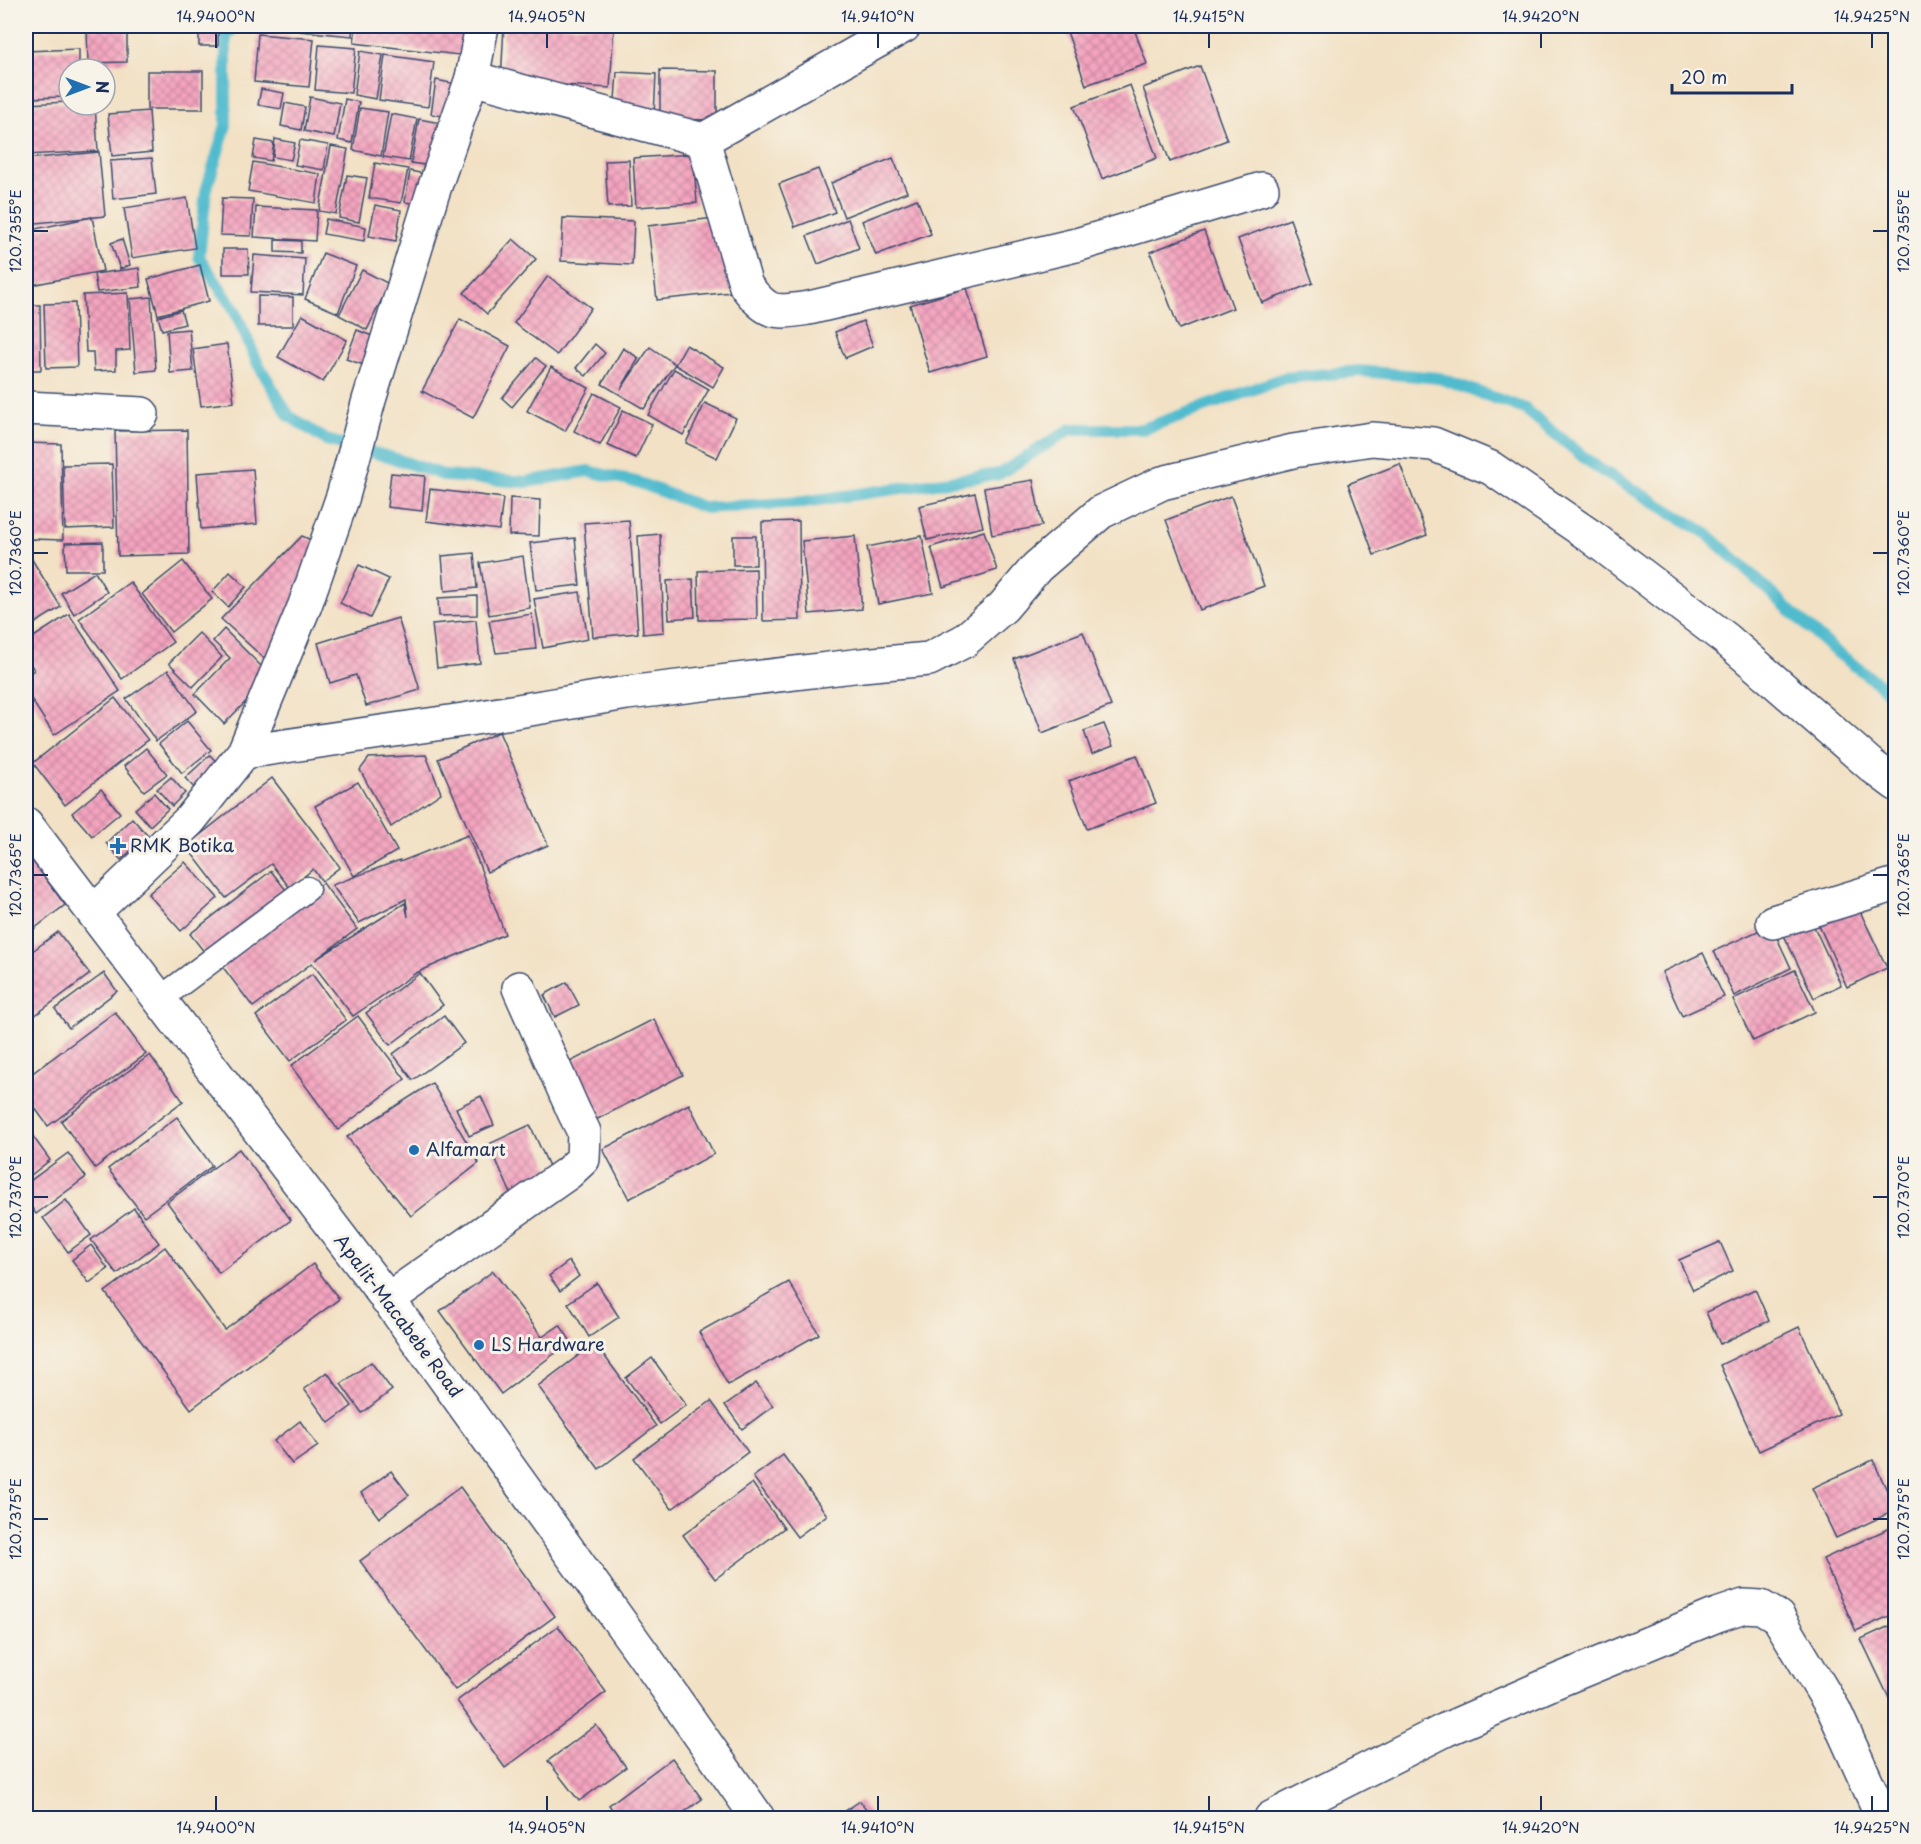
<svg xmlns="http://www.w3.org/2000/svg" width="1921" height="1844" viewBox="0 0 1921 1844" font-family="'Playpen Sans',sans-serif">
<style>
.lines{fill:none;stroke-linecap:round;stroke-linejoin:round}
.stream{stroke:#51bbce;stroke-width:12}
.building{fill:url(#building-cross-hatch)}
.service-casing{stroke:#3b4a6d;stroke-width:27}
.minor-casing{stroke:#3b4a6d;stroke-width:36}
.secondary-casing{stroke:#3b4a6d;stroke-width:36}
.service{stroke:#fff;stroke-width:24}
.minor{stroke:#fff;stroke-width:33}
.secondary{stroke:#fff;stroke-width:33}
.ticks{fill:none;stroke:#1b2f5e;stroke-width:2}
.poi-dot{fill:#1f6fb2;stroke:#f7f3e8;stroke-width:2}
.labels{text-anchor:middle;stroke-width:6;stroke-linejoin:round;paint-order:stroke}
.poi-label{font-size:18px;fill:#1b2f5e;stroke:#f7f3e8;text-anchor:start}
.street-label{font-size:18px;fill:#1b2f5e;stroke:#f7f3e8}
.neatline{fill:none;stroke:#1b2f5e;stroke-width:2}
.ticks-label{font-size:15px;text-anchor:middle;fill:#1b2f5e}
</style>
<defs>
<pattern id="building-cross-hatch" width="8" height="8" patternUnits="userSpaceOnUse" patternTransform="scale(1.5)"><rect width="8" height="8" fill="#f5a4bf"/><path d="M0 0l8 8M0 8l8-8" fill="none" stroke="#c6869e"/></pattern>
</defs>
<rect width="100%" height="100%" fill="#f7f3e8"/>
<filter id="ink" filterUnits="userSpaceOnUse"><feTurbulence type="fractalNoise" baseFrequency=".0167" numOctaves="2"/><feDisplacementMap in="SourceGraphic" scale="12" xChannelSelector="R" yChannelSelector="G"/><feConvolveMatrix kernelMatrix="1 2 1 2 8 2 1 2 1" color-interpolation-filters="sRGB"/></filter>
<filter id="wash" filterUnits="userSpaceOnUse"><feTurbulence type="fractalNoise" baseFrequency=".008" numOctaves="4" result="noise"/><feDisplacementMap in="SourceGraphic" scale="24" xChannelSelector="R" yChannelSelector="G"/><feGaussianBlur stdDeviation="1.35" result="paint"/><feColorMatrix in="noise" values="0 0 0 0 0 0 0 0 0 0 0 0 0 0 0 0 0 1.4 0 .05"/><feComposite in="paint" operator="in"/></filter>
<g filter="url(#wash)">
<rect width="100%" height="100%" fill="#f2e1c4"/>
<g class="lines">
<polyline class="stream" points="235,26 226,36 226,125 206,191 199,257 234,309 258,364 289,416 326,440 393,458 446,476 526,482 588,471 637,482 705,508 803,502 999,474 1071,429 1143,429 1284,378 1360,371 1439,378 1525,409 1596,467 1706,533 1830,647 1896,697"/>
</g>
<g id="blocks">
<g class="building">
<rect x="171" y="26" width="15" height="5"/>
<rect x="199" y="26" width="19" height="20"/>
<polygon points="301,26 353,26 352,36 300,31"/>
<polygon points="356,26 472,26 468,56 354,43"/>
<polygon points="504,26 614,26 610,88 501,81"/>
<polygon points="1065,26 1133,26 1147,64 1086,85"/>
<polygon points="127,27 127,62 88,63 87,28"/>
<polygon points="258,34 314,39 309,87 254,82"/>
<polygon points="319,45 356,48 351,93 315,90"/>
<polygon points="79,49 79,69 69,69 69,97 26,98 26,51"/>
<polygon points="360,51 383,55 376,99 354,95"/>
<polygon points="385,55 434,62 428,107 379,100"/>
<polygon points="1200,66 1227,140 1170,162 1143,88"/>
<polygon points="660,70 717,71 717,120 660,119"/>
<rect x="147" y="71" width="56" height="38"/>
<polygon points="617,72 656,74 654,116 614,114"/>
<rect x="105" y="76" width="2" height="21"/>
<polygon points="436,80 456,84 451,117 431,114"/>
<polygon points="1130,85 1157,158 1102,179 1074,106"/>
<polygon points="261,89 284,93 281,109 258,105"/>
<polygon points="310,97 340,103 334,137 304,131"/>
<polygon points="345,99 359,102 352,143 338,140"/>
<polygon points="69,102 69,105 95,105 98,151 26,155 26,104"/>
<polygon points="285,103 305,107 301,130 281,126"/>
<polygon points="360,108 388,112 381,156 353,150"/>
<polygon points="149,111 152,152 112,156 108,114"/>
<polygon points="391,114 417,119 409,161 383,157"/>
<polygon points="419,119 446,124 438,167 411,163"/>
<polygon points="275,139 295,143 291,160 273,157"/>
<polygon points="256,140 274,143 271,161 253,158"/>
<polygon points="300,140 328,145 324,170 295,165"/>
<polygon points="331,146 348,149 336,214 319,211"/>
<polygon points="99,152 105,216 26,224 26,159"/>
<polygon points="693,154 697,203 636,207 633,158"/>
<polygon points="152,158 156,194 113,199 110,161"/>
<polygon points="893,158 907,192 844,217 831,183"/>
<polygon points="629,160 631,206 608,207 605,161"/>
<polygon points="253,162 320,174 316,203 248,191"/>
<polygon points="375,163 408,169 401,203 369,198"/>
<polygon points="818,169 835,212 795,227 779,184"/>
<polygon points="410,171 435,176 418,204 405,202"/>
<polygon points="347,175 367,178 359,222 339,218"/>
<polygon points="187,198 195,248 132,258 124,208"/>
<polygon points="222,198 253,199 251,236 220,235"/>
<polygon points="917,199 931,234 876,255 862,221"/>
<polygon points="375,205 401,210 396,241 369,236"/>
<polygon points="256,207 317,210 315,241 254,237"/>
<polygon points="92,217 103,271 26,286 26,231"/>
<polygon points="723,217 731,292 657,300 648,226"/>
<polygon points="563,218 634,221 632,265 561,261"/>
<polygon points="326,219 366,227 364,241 323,234"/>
<polygon points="848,219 859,248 818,264 807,236"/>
<polygon points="1290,219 1313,283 1262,303 1238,239"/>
<polygon points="1204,231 1233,308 1179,329 1150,252"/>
<polygon points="122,239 130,265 120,269 111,243"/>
<polygon points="513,239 536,259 487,314 464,293"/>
<polygon points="275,240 301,241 301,253 275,252"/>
<polygon points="223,249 248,249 249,274 223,274"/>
<polygon points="323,253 356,266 338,313 305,299"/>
<polygon points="254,255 305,259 303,295 251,292"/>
<polygon points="200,265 209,301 158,315 148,279"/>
<polygon points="139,268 141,287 97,292 94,274"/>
<polygon points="362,270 389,284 367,330 339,315"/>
<polygon points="548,276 591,308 557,355 514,323"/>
<polygon points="967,288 987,356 930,373 910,305"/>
<polygon points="128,293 130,350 116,351 116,370 94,371 93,352 86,352 83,295"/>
<polygon points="258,296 293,297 293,326 258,326"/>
<polygon points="151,297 156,370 136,372 130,299"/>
<polygon points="75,303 77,367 46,368 44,304"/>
<polygon points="26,305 40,305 41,370 26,370"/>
<polygon points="181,310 185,324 162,330 158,317"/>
<polygon points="302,315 347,340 323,382 278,357"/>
<polygon points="460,319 510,346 473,418 422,391"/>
<polygon points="863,321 873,346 845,358 835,332"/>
<polygon points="189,329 193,371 170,373 167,331"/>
<polygon points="357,330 377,338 367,366 346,359"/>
<polygon points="227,344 234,402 201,406 193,349"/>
<polygon points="595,344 605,353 586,376 576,368"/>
<polygon points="686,345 724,367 713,387 675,365"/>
<polygon points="650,347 675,364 644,409 602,384 623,348 639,358 621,389"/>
<polygon points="536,358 546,366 512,407 502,398"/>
<polygon points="551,367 589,388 565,431 527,411"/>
<polygon points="674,369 709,389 683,435 648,415"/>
<polygon points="594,393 621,407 600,445 574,431"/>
<polygon points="705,403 736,418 717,458 686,443"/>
<polygon points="623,410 652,424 636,458 607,445"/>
<polygon points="187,430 189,554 118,556 115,431"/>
<polygon points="26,443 61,444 63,540 32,539 26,543"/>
<polygon points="112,464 114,527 65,529 63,465"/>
<polygon points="1400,464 1427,535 1374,555 1348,484"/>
<polygon points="253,469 257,524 201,529 197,473"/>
<polygon points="391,473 425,476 422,511 387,507"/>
<polygon points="1033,480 1042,526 992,535 984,488"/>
<polygon points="430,489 503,498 499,530 426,521"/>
<polygon points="975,493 983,527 927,540 919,506"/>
<polygon points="1231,496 1264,586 1200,610 1166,520"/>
<polygon points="510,498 540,500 539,536 509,535"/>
<polygon points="629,520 638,633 593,637 584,523"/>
<polygon points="799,521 800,620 763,621 762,522"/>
<polygon points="984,531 997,570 943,587 931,547"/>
<polygon points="660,534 664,632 643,634 638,536"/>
<polygon points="302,536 318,543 269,663 221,619"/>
<rect x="733" y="536" width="23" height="29"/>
<polygon points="855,536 862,609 809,614 802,541"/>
<polygon points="922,536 933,593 878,604 867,547"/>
<polygon points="575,538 580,585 536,590 530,543"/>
<polygon points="103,542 103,570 66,570 65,543"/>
<polygon points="28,553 61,607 26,629 26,555"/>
<polygon points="474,553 477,588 445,591 442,556"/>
<polygon points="523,556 530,608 489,615 480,563"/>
<polygon points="183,561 212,599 171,632 142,594"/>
<polygon points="359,565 389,579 370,618 340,603"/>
<polygon points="756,569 757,619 699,620 698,571"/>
<polygon points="95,572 107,592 74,614 61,593"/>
<polygon points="230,572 246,587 228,607 212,592"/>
<polygon points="693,579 695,617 669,619 667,581"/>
<polygon points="130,582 173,642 122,679 79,619"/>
<polygon points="580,592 588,639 543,648 534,599"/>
<polygon points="477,596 477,615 439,616 438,598"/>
<polygon points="69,614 120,691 54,735 26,691 26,676 34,670 26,656 26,642"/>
<polygon points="532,614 536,649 496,653 489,621"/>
<polygon points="398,618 420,690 366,706 356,675 330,683 318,643"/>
<polygon points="476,620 480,663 437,668 432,624"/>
<polygon points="224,629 271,676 224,724 195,694 230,658 213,641"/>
<polygon points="1083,632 1111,706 1042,733 1014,659"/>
<polygon points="199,633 222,657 193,687 169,663"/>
<polygon points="168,670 197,711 156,741 126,699"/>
<polygon points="115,698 148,740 65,805 33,763"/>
<polygon points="187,721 211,750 182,773 159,744"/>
<polygon points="1104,724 1113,746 1092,754 1084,731"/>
<polygon points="499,732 548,845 487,872 438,759"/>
<polygon points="146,748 167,774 144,791 124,766"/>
<polygon points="210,755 223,769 199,793 185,778"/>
<polygon points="426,755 441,793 391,827 360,770 369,758"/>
<polygon points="1137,755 1156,803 1087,829 1069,781"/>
<polygon points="171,777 185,793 172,806 157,789"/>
<polygon points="272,778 340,867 322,881 313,869 290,888 271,864 226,898 186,846"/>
<polygon points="358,782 397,851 354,876 315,806"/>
<polygon points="101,789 120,813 92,836 72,813"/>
<polygon points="154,793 168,809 150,826 135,809"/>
<polygon points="132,818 147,835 121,860 106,843"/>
<polygon points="468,835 505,934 416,973 353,1016 312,963 253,1007 219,962 323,883 357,929 315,960 405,903 408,917 406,899 359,923 332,885 400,860 400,862"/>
<polygon points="26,852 65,905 26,935"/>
<polygon points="185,862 218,898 181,931 148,894"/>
<polygon points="271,871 290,895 209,958 190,934"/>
<polygon points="1856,903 1887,968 1847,987 1817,921"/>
<polygon points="1810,918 1841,985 1814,998 1782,931"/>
<polygon points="1771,925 1791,968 1734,996 1714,951"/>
<polygon points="58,932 90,974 26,1022 26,956"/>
<polygon points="1703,953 1724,997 1682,1016 1662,972"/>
<polygon points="1795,970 1815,1012 1753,1041 1733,999"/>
<polygon points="104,973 117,991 69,1028 55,1009"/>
<polygon points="420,973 443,1005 390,1045 366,1013"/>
<polygon points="312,974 346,1020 290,1061 256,1016"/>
<polygon points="567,982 579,1005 555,1017 544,995"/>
<polygon points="115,1012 146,1054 48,1126 26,1096 26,1078"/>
<polygon points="358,1016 405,1079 338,1130 291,1066"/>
<polygon points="444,1016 464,1043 413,1080 393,1054"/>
<polygon points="654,1019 683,1075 590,1123 562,1066"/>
<polygon points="150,1055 183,1101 95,1168 61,1121"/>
<polygon points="432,1083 479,1163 411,1216 347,1137"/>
<polygon points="481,1096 494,1125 469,1136 456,1108"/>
<polygon points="689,1104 714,1154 629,1199 603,1149"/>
<polygon points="177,1117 212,1166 144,1216 108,1169"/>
<polygon points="530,1125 554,1177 512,1196 489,1144"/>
<polygon points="26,1127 50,1160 26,1179"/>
<polygon points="239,1149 291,1220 219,1273 167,1202"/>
<polygon points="68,1153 86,1177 36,1214 26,1199 26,1184"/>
<polygon points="66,1200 91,1235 68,1252 43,1218"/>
<polygon points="134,1208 159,1243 117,1274 91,1240"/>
<polygon points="1720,1242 1733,1271 1693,1290 1679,1260"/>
<polygon points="91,1245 108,1269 89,1283 72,1260"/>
<polygon points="165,1247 225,1330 313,1264 339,1299 191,1409 105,1292"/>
<polygon points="569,1261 579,1276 560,1291 549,1276"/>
<polygon points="493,1271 542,1337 560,1325 572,1343 554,1354 501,1394 440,1311"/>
<polygon points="789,1282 819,1334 728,1385 699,1332"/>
<polygon points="597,1283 619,1317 589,1337 568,1303"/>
<polygon points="1755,1289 1769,1321 1720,1344 1706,1312"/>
<polygon points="1799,1327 1839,1414 1759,1451 1720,1365"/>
<polygon points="595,1343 656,1426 599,1469 538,1386"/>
<polygon points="652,1358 686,1405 660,1424 626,1378"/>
<polygon points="371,1362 392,1390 362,1413 341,1384"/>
<polygon points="327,1372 352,1406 329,1423 304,1389"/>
<polygon points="756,1383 773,1406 742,1429 725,1405"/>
<polygon points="711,1401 748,1452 672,1509 634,1458"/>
<polygon points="300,1421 318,1446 292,1464 274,1441"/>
<polygon points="783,1455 827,1515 797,1537 753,1477"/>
<polygon points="1873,1460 1896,1510 1836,1538 1812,1488"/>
<polygon points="391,1471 409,1495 379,1518 361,1493"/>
<polygon points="752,1483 784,1528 715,1579 683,1535"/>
<polygon points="460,1487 555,1616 455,1690 360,1561"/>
<polygon points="1896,1525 1896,1613 1856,1631 1823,1559"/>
<polygon points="1896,1623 1896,1694 1889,1698 1861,1639"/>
<polygon points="558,1626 606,1692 505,1768 457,1701"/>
<polygon points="596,1725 626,1767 579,1801 548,1761"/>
<polygon points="672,1758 702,1799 676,1818 618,1818 609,1805"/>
<polygon points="860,1801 873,1818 835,1818"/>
</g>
</g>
</g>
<g filter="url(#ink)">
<use href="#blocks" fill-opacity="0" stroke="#3b4a6d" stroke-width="1.5"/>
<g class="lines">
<g class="service-casing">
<polyline id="service" points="160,999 307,889"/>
</g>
<g class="minor-casing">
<g id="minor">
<polyline points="472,78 703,140 904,26"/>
<path d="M703 140 746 286C769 315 774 313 809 308L1080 244 1262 189"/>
<polyline points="26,408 142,414"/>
<polyline points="244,752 463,720 627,693 862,665 929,659 964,641 1003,607 1037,567 1101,512 1162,483 1293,451 1372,439 1433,444 1491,468 1589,535 1726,639 1872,766 1896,784"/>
<polyline points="1773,922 1896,884"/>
<polyline points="387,1300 568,1173 583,1159 584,1132 574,1112 519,988"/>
<polyline points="1271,1818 1445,1730 1557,1681 1717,1615 1744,1606 1761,1607 1778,1617 1834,1710 1883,1818"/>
</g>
</g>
<g class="secondary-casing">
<g id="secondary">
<polyline points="26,824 392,1305 643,1654 758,1818"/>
<polyline points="94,912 190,820 244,752 305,605 343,496 369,400 432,195 472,78 482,26"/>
</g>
</g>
<use href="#service" class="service"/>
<use href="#minor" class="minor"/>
<use href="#secondary" class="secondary"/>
</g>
</g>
<path class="ticks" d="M216 33V48M547 33V48M878 33V48M1209 33V48M1541 33V48M1872 33V48M33 231H48M1873 231H1888M33 553H48M1873 553H1888M33 875H48M1873 875H1888M33 1197H48M1873 1197H1888M33 1519H48M1873 1519H1888M216 1796V1811M547 1796V1811M878 1796V1811M1209 1796V1811M1541 1796V1811M1872 1796V1811"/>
<g class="poi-dot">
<path d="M115 837h6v6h6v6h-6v6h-6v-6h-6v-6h6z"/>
<circle cx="414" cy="1150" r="6"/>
<circle cx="479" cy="1345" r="6"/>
</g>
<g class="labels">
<g class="poi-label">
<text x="130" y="852">RMK Botika</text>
<text x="426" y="1156">Alfamart</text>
<text x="491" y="1351">LS Hardware</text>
</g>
<g class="street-label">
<text transform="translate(398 1316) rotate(53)" y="6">Apalit-Macabebe Road</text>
</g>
</g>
<rect width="1921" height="1844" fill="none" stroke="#f7f3e8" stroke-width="66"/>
<g transform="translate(87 87) rotate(90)"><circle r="28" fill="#f7f3e8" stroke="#9fa5b1" stroke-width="1.5"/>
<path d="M0-4.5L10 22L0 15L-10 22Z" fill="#1f6fb2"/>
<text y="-9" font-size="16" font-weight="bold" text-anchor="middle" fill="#1b2f5e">N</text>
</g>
<path d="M1672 84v9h120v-9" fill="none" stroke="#1b2f5e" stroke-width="3"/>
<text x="1681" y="84" font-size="18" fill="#1b2f5e" stroke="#f7f3e8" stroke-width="4.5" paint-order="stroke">20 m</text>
<rect x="33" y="33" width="1855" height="1778" class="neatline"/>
<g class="ticks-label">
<text x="216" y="22">14.9400°N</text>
<text x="547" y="22">14.9405°N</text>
<text x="878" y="22">14.9410°N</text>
<text x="1209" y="22">14.9415°N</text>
<text x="1541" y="22">14.9420°N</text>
<text x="1872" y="22">14.9425°N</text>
<text transform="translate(1904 231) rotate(-90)" y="5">120.7355°E</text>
<text transform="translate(16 231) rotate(-90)" y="5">120.7355°E</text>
<text transform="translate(1904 553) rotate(-90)" y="5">120.7360°E</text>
<text transform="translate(16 553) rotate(-90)" y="5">120.7360°E</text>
<text transform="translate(1904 875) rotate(-90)" y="5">120.7365°E</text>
<text transform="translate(16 875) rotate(-90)" y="5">120.7365°E</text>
<text transform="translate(1904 1197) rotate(-90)" y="5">120.7370°E</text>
<text transform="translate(16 1197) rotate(-90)" y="5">120.7370°E</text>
<text transform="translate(1904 1519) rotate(-90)" y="5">120.7375°E</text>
<text transform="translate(16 1519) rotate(-90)" y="5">120.7375°E</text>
<text x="216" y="1833">14.9400°N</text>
<text x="547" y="1833">14.9405°N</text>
<text x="878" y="1833">14.9410°N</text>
<text x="1209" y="1833">14.9415°N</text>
<text x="1541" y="1833">14.9420°N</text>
<text x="1872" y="1833">14.9425°N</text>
</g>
</svg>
